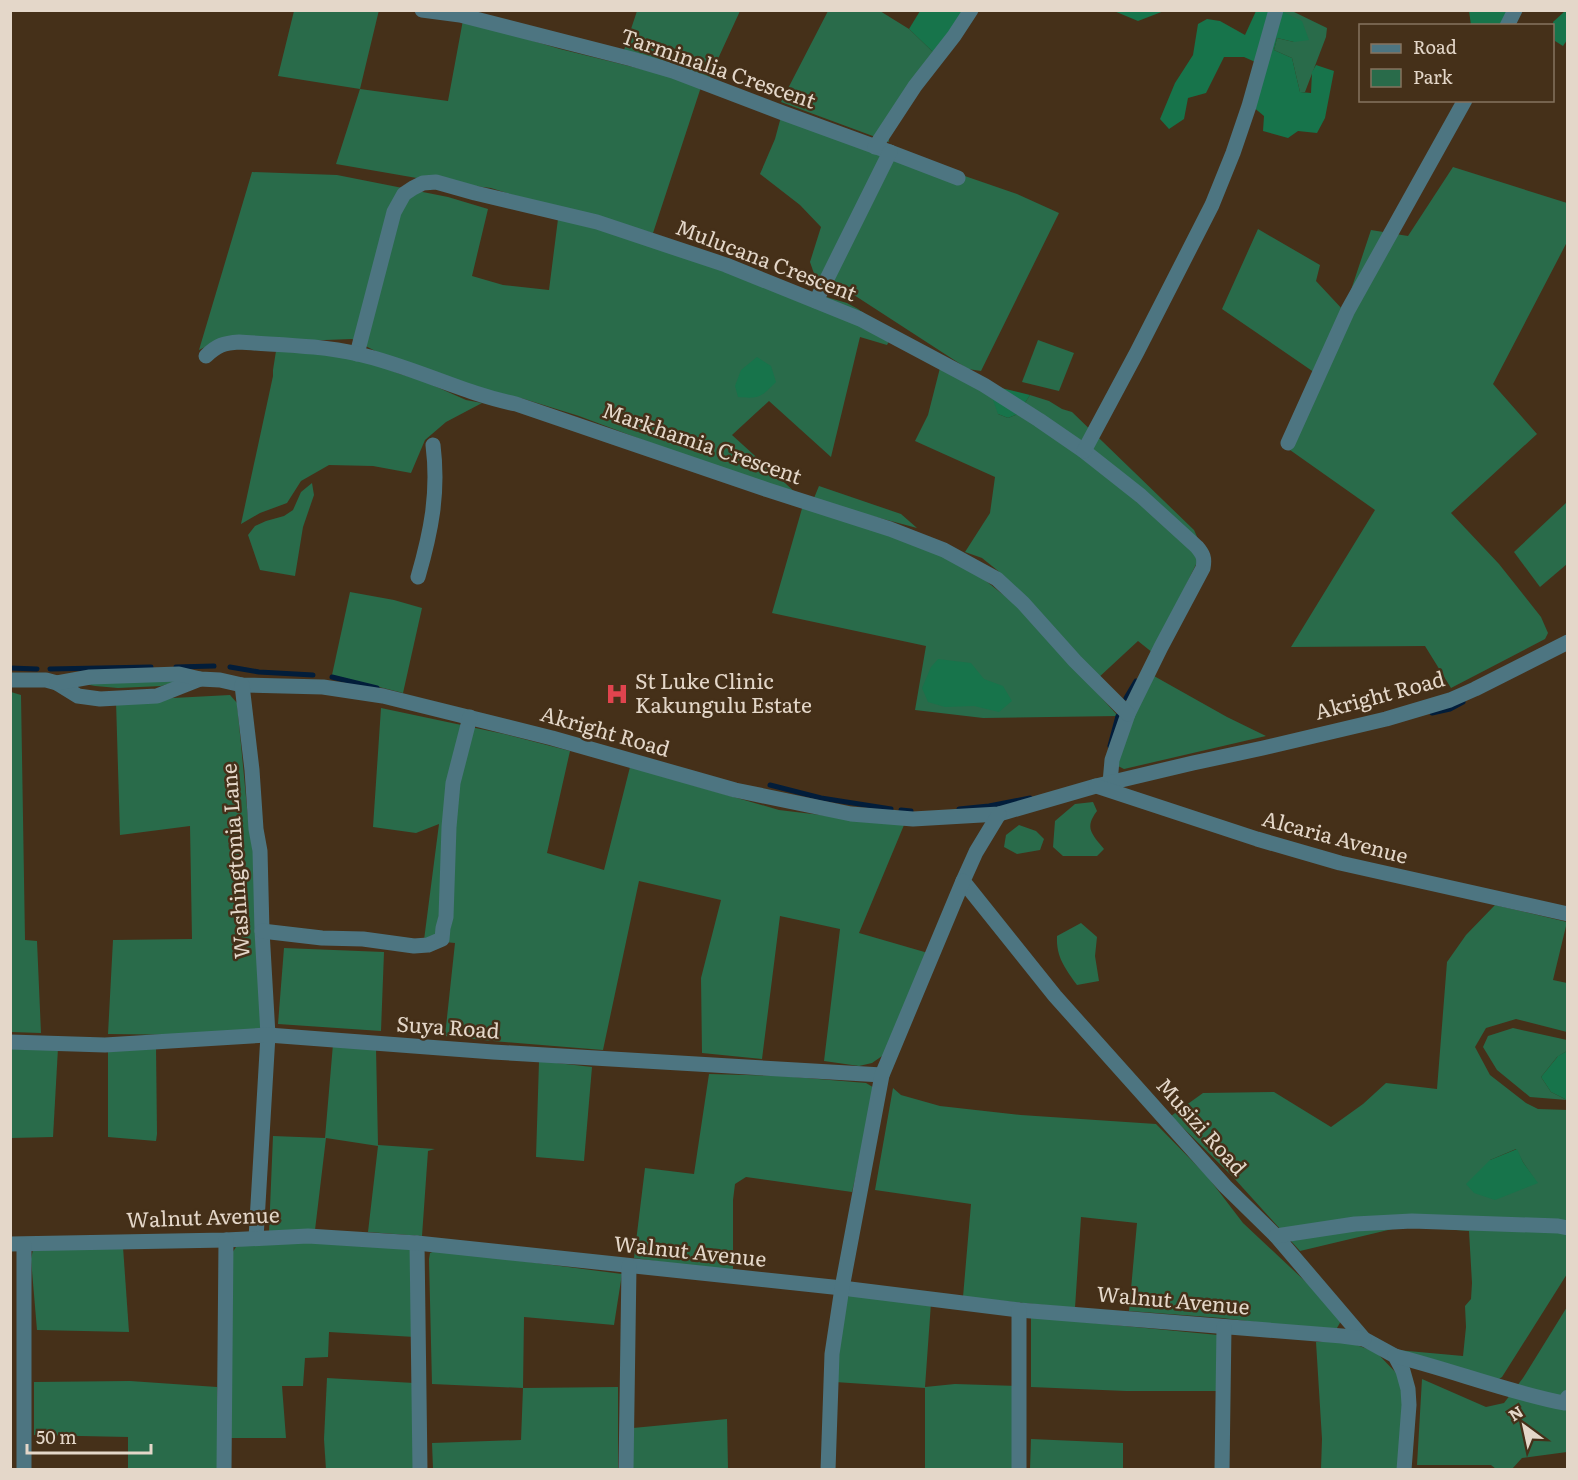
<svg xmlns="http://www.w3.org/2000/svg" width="1578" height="1480" viewBox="0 0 1578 1480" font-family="Literata,serif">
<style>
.green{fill:#296b4a;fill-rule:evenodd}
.forest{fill:#17744b}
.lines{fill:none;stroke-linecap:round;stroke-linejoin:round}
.stream{stroke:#021d3a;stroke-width:5}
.minor{stroke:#4d7581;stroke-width:15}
.labels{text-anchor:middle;stroke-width:5;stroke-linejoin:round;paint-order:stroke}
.street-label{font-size:21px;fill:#e4d7c9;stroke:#453019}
.poi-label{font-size:21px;fill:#e4d7c9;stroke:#453019;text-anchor:start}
</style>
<rect width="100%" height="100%" fill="#453019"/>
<g class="green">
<polygon points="379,10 360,89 448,101 463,20 560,49 702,84 653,233 550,207 491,188 434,181 336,164 360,89 278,76 294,11"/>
<polygon points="637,11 740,11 710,76 711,85 623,53"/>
<polygon points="828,11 880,11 909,29 935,54 888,129 889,142 781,102"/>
<polygon points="1281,11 1292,11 1327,28 1326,37 1305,92 1300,92 1292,58 1274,50 1277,38 1294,42"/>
<polygon points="782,113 1017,194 1059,213 981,371 968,369 854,295 818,285 810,262 821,227 800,205 760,174 775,139"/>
<polygon points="1453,167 1567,203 1567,242 1493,384 1537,434 1451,513 1499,564 1541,617 1548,633 1545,639 1451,688 1425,646 1291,647 1375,510 1290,450 1301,419 1321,377 1222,309 1258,229 1320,265 1316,281 1344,311 1371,230 1408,236"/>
<polygon points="252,172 337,175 448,197 488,209 472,276 503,285 549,290 558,219 583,223 757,277 847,303 858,309 893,334 887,345 860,337 831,457 769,401 732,435 796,493 675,452 579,416 521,398 471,393 385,356 352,339 299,341 225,337 199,350"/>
<polygon points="1038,340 1074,353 1059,391 1022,382"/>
<polygon points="276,351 357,357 400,374 421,380 466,400 482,403 446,422 425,440 411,473 373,466 329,465 301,481 287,503 260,513 241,524 273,376 273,370"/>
<polygon points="941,364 997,387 998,414 1008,418 1018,414 1030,395 1049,401 1062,409 1072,412 1194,530 1203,550 1153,653 1138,641 1097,679 1026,598 997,570 982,558 965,552 990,513 995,477 915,441 928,415"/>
<polygon points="312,483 314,495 303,527 295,576 260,570 248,535 255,526 266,521 284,516 293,510 301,492"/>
<polygon points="819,486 901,514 917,528 861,513 814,498"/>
<polygon points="1567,502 1567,564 1540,587 1514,552"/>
<polygon points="803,505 924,540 981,577 1020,608 1118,716 983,718 915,710 926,646 772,613"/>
<polygon points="350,592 394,600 422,608 403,693 332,675"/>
<polygon points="1154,676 1227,717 1266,736 1124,769 1118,766 1117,759 1134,710"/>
<polygon points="186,679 161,686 118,688 95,686 79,683"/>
<polygon points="11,692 21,695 25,940 37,941 41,1033 11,1032"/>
<polygon points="230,695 237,703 248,818 266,939 262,1031 190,1035 108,1034 113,940 192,939 190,826 120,835 116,701"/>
<polygon points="381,708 504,734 570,751 547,853 604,870 630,767 779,810 904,825 859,933 928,953 885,1054 872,1063 859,1066 824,1061 840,929 780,916 762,1059 702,1053 701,978 721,900 639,881 603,1050 493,1041 445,1036 455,943 424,940 439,824 416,833 373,827"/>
<path d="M1093 802 1097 811C1084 828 1092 834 1104 849L1097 856H1063L1053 847 1055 821 1075 804Z"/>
<polygon points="1019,825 1036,831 1044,839 1040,850 1017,854 1004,847 1006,835"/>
<path d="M1495 905 1567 922 1553 980 1567 983V1032L1516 1019 1486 1028 1475 1047 1490 1075 1526 1103 1538 1109 1568 1110 1567 1274 1502 1377 1487 1387 1397 1350 1463 1356 1466 1327 1465 1306 1471 1299 1472 1283 1469 1231 1405 1226 1300 1251 1233 1177 1171 1116 1203 1093 1274 1092 1331 1127 1363 1104 1386 1083 1437 1089 1447 962 1466 935ZM1516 1149 1523 1162 1537 1183 1490 1160Z"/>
<path d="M1081 923 1097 937 1095 956 1099 981 1077 985C1065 968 1056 957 1057 936Z"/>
<polygon points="284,948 384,952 381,1031 278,1024"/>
<polygon points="1513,1028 1567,1040 1567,1051 1557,1057 1541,1077 1551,1092 1567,1100 1530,1097 1497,1070 1483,1047 1488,1036"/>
<polygon points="333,1044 376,1048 378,1145 435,1149 428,1151 422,1236 368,1232 378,1146 326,1138 315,1230 269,1232 273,1136 325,1138"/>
<polygon points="156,1047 157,1134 156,1141 108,1137 108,1049"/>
<polygon points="10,1048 58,1048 53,1137 11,1138"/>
<polygon points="539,1061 592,1067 584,1161 536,1157"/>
<polygon points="709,1074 782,1076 866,1083 876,1089 852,1192 746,1177 735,1184 733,1200 733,1272 634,1258 645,1168 694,1174"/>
<polygon points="893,1088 901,1095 940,1106 1021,1115 1156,1124 1207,1176 1243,1223 1339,1313 1341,1321 1337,1328 1324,1330 1222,1318 1129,1311 1137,1223 1081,1217 1075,1308 963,1297 971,1204 875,1190"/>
<polygon points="330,1241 414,1247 415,1337 329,1332 328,1357 305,1358 303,1386 282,1386 286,1438 229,1438 232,1253 236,1247 251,1244"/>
<polygon points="123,1247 129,1332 37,1330 31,1259 33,1250"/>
<polygon points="437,1250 622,1274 614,1325 524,1317 523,1388 618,1387 618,1469 433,1469 432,1443 521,1440 523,1388 432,1384 429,1259 430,1253"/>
<polygon points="849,1295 931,1303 925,1387 955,1384 1021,1386 1017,1469 925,1469 925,1388 835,1382 846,1302"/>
<polygon points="1567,1307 1567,1452 1522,1458 1512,1469 1496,1469 1491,1465 1417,1465 1422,1379 1486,1407 1504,1403 1523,1378"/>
<polygon points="1031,1317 1218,1335 1219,1391 1126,1391 1031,1387"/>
<polygon points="1316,1342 1348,1342 1376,1352 1402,1379 1402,1469 1321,1469 1322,1439"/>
<polygon points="327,1378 414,1383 416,1469 326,1470 324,1439"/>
<polygon points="130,1381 217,1387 220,1439 219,1469 128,1469 128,1437 34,1435 34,1382"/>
<polygon points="727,1419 728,1469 632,1470 633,1428"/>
<polygon points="1031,1439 1123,1443 1123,1469 1030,1469"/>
</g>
<g class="forest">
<polygon points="920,11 966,11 935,54 909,29"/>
<polygon points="1114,11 1164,10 1164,11 1138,21"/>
<polygon points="1256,11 1281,11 1302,21 1309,40 1294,42 1277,38 1274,50 1292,58 1300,92 1311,93 1312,72 1316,65 1334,71 1325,118 1317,133 1298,131 1288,138 1263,131 1264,116 1246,101 1262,65 1244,57 1224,57 1206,93 1188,98 1184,119 1169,129 1160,119 1175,83 1193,55 1198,24 1207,19 1220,21 1245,35"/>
<polygon points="1469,11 1511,11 1506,22 1500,26 1471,25"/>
<polygon points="1565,11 1567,11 1567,40 1563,46 1555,41 1553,22"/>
<path d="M757 357 771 366 776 382C761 397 760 399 738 397L735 386 741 370Z"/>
<polygon points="997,387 1030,395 1018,414 1008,418 998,414 993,400"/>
<polygon points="938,659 971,663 984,679 1003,686 1012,701 999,712 974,706 945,707 928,702 922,688 931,667"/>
<polygon points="1567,1051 1567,1100 1551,1092 1541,1077 1558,1056"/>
<polygon points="1517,1149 1523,1162 1538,1183 1495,1200 1474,1193 1466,1184 1490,1160"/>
</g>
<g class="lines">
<g class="stream">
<polyline points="176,667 214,666"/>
<polyline points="230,667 259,672 313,675"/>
<polyline points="10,668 37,669"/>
<polyline points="50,669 151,667"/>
<polyline points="332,677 377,688"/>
<polyline points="1126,698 1136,681"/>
<polyline points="1432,713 1450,709 1463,702"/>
<polyline points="1110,746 1118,716"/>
<polyline points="770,785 821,798 891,809"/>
<polyline points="959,809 989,806 1030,798"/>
<polyline points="901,810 911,811"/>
</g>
<g class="minor">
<polyline points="422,10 460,15 632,59 673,71 783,113 890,152 958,178"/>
<polyline points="1507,26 1515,10"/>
<polyline points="875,147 915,86 954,36 971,10"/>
<polyline points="816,301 890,152"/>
<path d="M357 354 394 212 404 194 413 188 423 183 436 182 475 193 597 222 726 265 860 319 984 385 1039 420 1084 451 1141 496 1197 547C1203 554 1205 558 1203 568L1161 647 1128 714 1112 760 1110 783"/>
<path d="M206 356C217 345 224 343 239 342 278 345 319 345 358 354 412 366 462 393 516 404L768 490 890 529 944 550 997 579 1023 603 1075 661 1128 714"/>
<polyline points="1288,443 1348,310 1465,100"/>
<polyline points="1084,451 1137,352 1212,205 1233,153 1249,106 1276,10"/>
<path d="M418 577C431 532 439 493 433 445"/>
<polyline points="10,680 46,680 57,683 78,696 100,699 157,696 200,679"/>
<polyline points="57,683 90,677 179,674 200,679 220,680 242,685 323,687 383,696 552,738 735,790 851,814 913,819 999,814 1096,786 1193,763 1263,748 1386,719 1450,700 1475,689 1568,642"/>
<polyline points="242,685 252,770 256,829 260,851 262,931 268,1035 256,1238"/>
<polyline points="1096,786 1257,839 1340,863 1568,914"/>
<polyline points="999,814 976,852 963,881 1055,996 1225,1186 1276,1236 1364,1339 1395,1356 1403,1371 1408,1389 1409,1405 1404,1470"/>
<polyline points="262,931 322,938 363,939 414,946 428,945 442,939 443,928 446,917 449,827 453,783 470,717"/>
<polyline points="10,1042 105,1045 268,1035 493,1052 882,1075"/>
<polyline points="1276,1236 1355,1224 1412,1221 1558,1226 1568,1228"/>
<polyline points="417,1243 420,1470"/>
<polyline points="10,1244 226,1240 308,1236 417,1243 842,1288 1019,1310 1342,1336 1364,1339"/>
<polyline points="24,1245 24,1470"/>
<polyline points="1019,1310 1019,1470"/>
<path d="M1395 1356C1452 1370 1507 1392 1564 1403L1568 1397"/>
<polyline points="224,1470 226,1240"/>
<polyline points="626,1470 629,1266"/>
<polyline points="828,1470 832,1354 842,1288 882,1075 963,881"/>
<polyline points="1222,1470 1224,1327"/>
</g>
</g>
<defs>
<g id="hospital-bare" transform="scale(1.8)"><path d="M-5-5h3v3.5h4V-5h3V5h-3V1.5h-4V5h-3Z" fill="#e0444e" stroke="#453019" stroke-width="2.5" paint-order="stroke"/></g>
</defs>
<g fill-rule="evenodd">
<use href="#hospital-bare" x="617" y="694"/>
</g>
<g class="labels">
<g class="street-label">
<text transform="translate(718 69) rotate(19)" y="7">Tarminalia Crescent</text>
<text transform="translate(766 261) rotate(21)" y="7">Mulucana Crescent</text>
<text transform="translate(702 444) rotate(19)" y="7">Markhamia Crescent</text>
<text transform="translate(1380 696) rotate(-15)" y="7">Akright Road</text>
<text transform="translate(605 732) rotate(16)" y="7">Akright Road</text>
<text transform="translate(1335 838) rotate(15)" y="7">Alcaria Avenue</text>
<text transform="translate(236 861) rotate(-94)" y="7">Washingtonia Lane</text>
<text transform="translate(448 1028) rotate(4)" y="7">Suya Road</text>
<text transform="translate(1201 1127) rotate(48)" y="7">Musizi Road</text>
<text transform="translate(203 1218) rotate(-2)" y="7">Walnut Avenue</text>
<text transform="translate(690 1252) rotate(6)" y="7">Walnut Avenue</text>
<text transform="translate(1173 1301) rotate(5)" y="7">Walnut Avenue</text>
</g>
<g class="poi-label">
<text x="635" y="689">St Luke Clinic<tspan x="635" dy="24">Kakungulu Estate</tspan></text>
</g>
</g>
<rect width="1578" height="1480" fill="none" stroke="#e4d7c9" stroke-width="24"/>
<rect x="1359" y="24" width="195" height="78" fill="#453019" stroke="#85735f" stroke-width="1.5"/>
<rect x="1371" y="44" width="30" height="9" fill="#4d7581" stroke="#85735f" stroke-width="1.5"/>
<text x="1413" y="54" font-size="18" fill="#e4d7c9">Road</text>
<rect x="1371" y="69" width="30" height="18" fill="#296b4a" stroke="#85735f" stroke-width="1.5"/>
<text x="1413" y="84" font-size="18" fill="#e4d7c9">Park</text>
<g transform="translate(1524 1426) rotate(327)" stroke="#453019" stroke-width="4.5" paint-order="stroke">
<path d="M0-4.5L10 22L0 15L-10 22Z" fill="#e4d7c9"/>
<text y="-9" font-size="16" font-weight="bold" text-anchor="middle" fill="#e4d7c9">N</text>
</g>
<path d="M27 1444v9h124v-9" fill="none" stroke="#e4d7c9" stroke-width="3"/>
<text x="36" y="1444" font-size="18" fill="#e4d7c9" stroke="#453019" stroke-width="4.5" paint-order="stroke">50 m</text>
</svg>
